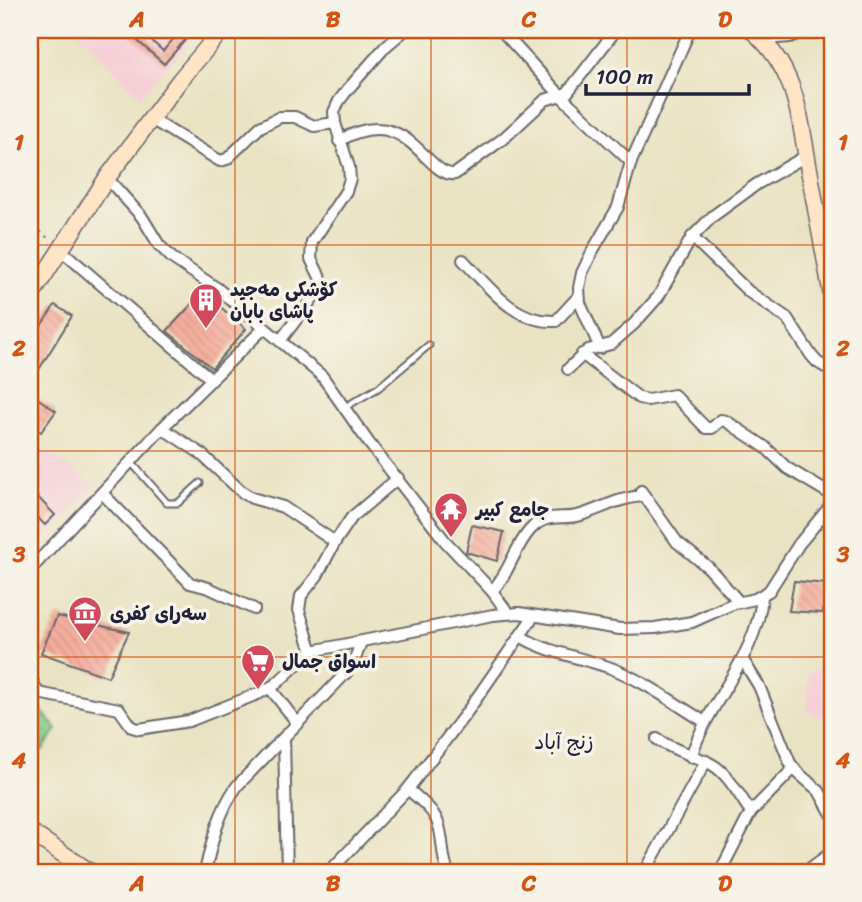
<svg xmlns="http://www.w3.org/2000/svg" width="862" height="902" viewBox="0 0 862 902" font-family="Sriracha,'Playpen Sans Arabic',sans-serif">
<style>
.built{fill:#f6cfd6}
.park{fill:url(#park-dots);stroke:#527662;stroke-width:2}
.building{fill:url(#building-back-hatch)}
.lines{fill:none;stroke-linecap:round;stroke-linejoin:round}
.lane-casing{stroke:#68666b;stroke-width:9}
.street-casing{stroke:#68666b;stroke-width:14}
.secondary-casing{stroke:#68666b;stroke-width:19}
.path{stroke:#68666b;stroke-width:2;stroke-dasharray:2 5;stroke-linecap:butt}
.lane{stroke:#fff;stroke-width:5}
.street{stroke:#fff;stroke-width:10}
.secondary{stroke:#ffe4c6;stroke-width:16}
.grid{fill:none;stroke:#d45411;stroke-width:2;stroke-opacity:0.55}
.labels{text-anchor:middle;stroke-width:7;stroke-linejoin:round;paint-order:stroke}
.poi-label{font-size:19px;font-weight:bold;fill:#22223b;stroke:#f7f3e8;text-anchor:start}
.neighbourhood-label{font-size:21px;fill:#22223b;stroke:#f7f3e8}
.neatline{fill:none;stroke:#d45411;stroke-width:2.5}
.grid-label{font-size:23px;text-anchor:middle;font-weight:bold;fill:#d45411}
</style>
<defs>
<pattern id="park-dots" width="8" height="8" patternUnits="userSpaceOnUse" patternTransform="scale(1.75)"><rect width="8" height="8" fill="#82cb88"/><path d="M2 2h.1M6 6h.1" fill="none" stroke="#70ae76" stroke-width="1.8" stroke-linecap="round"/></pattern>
<pattern id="building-back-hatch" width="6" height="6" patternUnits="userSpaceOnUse" patternTransform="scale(1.75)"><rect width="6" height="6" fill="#f6ad9d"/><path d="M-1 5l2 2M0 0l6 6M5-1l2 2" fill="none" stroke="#d39588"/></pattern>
</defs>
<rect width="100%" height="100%" fill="#f7f3e8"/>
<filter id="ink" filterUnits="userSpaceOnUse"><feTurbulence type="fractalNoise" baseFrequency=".0143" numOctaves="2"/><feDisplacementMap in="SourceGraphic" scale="14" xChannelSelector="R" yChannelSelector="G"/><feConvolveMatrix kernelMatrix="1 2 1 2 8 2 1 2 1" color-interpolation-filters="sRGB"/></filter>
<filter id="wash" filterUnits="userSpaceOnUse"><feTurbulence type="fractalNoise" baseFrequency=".00686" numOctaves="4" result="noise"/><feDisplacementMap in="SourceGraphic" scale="28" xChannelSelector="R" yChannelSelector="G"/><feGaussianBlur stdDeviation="1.57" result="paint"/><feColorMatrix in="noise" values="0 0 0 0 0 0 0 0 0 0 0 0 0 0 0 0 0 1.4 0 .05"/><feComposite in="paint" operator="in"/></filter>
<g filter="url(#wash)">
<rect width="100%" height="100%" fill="#eae3c3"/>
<g class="built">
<polygon points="75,30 200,30 140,97"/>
<polygon points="30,440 96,486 30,556"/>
<polygon points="832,629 832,720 807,712 808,673 828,663"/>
</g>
<polygon class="park" points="33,705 37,706 57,729 43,749 30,760 30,706"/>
<g id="blocks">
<g class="building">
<polygon points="125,30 139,30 163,51 181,30 194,30 164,64"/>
<polygon points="203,292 246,329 212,368 167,331"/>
<polygon points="55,305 72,316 30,384 30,337 34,332 36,333"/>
<polygon points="30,393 56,411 41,432 30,425"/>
<polygon points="30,489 55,515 45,525 30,510"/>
<polygon points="472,525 504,532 497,561 466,552"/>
<polygon points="794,581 827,584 823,613 789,611"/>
<polygon points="57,616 129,632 108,677 41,653"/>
</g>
</g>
</g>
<g filter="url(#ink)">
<use href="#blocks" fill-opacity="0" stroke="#68666b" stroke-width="2"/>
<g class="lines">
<g class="lane-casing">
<g id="lane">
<polyline points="345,407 378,388 429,345"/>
<polyline points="131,462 167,503 178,503 200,483"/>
</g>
</g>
<g class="street-casing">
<g id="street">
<polyline points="501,30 561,96 631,162"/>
<polyline points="763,39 790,37 807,30"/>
<polyline points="151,119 220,161 227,159 260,127 280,117 295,117 314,126 335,123"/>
<path d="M339 141C409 100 425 178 455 174L504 138 545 100 567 93 616 30"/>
<polyline points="107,178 142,217 159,245 172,258 218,289 322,376 369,443 445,541 492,591 508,613"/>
<polyline points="692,237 749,292 787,318 811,355 817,362 832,371"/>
<polyline points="61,250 212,380"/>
<path d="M463 260C489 287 514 323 556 321L579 296"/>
<polyline points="280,341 321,287 321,279 311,259 312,242 346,191 350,179 349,167 335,123 334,112 339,101 348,89 386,46 405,30"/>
<polyline points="600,348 580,303 579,288 582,273 593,250 618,207 631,162 690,30"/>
<polyline points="582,354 639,398 648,400 674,395 706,428 712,428 721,420 726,421 765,447 787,468 832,495"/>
<polyline points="568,369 588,350 611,344 634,324 658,297 692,237 713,216 757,184 806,156"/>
<polyline points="162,428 200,453 242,492 252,498 283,507 335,542"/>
<polyline points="641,491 677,542 709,568 739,602"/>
<polyline points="102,493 190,583 209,588 254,609"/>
<polyline points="30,570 162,428 263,329"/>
<path d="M492 591C509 574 514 548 530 530 547 511 562 521 581 515 603 508 620 497 644 496"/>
<path d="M520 636C548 653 580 657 611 668 644 681 674 703 705 722"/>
<polyline points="312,652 299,610 301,596 317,576 335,542 352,517 398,478"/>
<polyline points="743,660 759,686 790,763 797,772 819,791 832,814"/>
<polyline points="30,677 38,693"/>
<polyline points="270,688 298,724"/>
<polyline points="30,698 38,693 119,709 132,727 139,729 189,721 260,693 276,684 308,654 317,650 493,615 519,613 620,629 655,628 692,622 732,604 755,599 769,591 799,544 832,504"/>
<polyline points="284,738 287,872"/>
<path d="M657 739C675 752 696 755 713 765 729 775 740 797 751 812"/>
<path d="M691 757C709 699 757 658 762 596"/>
<path d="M408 789C419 799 433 809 438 823 444 839 441 856 448 872"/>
<path d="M205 872C212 841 218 813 237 786L346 673 355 659 361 642"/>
<polyline points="329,872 408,789 467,712 533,617"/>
<polyline points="645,872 706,761"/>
<polyline points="720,872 751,812 794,768"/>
<polyline points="805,872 832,852"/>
</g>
</g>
<g class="secondary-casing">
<g id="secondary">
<path d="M752 30C799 71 799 119 810 175 817 216 825 256 832 296"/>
<polyline points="30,297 107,178 180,80 222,30"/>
<polyline points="30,832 90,872"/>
</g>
</g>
<polyline class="path" points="30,222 50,240"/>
<use href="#lane" class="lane"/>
<use href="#street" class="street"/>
<use href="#secondary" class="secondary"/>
</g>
</g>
<path class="grid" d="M235 30V872M431 30V872M627 30V872M30 245H832M30 451H832M30 657H832"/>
<defs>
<g id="building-pin" transform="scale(1.75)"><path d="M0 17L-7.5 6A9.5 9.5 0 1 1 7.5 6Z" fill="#d1495b" stroke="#f7f3e8"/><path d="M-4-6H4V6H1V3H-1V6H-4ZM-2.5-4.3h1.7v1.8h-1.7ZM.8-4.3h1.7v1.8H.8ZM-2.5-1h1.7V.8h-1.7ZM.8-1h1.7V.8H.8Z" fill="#fff"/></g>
<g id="temple-pin" transform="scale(1.75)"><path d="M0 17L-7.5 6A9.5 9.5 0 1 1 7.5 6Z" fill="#d1495b" stroke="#f7f3e8"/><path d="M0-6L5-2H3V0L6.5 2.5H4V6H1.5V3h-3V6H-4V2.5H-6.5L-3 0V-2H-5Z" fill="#fff"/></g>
<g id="museum-pin" transform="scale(1.75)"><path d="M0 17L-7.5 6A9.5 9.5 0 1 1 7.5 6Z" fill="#d1495b" stroke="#f7f3e8"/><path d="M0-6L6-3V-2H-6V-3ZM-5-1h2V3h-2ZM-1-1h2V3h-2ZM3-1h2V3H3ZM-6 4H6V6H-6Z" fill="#fff"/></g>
<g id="supermarket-pin" transform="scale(1.75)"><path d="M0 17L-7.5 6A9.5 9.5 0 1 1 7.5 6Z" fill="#d1495b" stroke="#f7f3e8"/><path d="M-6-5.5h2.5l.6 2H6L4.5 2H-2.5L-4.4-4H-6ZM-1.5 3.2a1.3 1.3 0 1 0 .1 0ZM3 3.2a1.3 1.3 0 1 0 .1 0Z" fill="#fff"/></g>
</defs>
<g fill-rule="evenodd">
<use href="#building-pin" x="206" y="300"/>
<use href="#temple-pin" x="451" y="509"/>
<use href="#museum-pin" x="85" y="613"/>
<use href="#supermarket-pin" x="258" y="661"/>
</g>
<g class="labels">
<g class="poi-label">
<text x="230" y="296">کۆشکی مەجید<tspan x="230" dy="22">پاشای بابان</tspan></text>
<text x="476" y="516">جامع كبير</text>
<text x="110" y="620">سەرای کفری</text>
<text x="282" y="668">اسواق جمال</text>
</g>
<g class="neighbourhood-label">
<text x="564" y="749">زنج آباد</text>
</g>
</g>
<rect width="862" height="902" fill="none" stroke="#f7f3e8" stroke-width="77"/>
<path d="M586 84v10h163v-10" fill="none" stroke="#22223b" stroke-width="3.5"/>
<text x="596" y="84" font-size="21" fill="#22223b" stroke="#f7f3e8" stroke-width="5" paint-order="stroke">100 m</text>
<rect x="38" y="38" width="786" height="826" class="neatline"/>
<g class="grid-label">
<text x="137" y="27">A</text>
<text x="333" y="27">B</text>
<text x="529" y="27">C</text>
<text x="725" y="27">D</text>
<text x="19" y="150">1</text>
<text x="843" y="150">1</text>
<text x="19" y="356">2</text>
<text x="843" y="356">2</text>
<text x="19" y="562">3</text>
<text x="843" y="562">3</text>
<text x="19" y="768">4</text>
<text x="843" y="768">4</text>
<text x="137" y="891">A</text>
<text x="333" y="891">B</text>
<text x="529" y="891">C</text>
<text x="725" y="891">D</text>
</g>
</svg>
